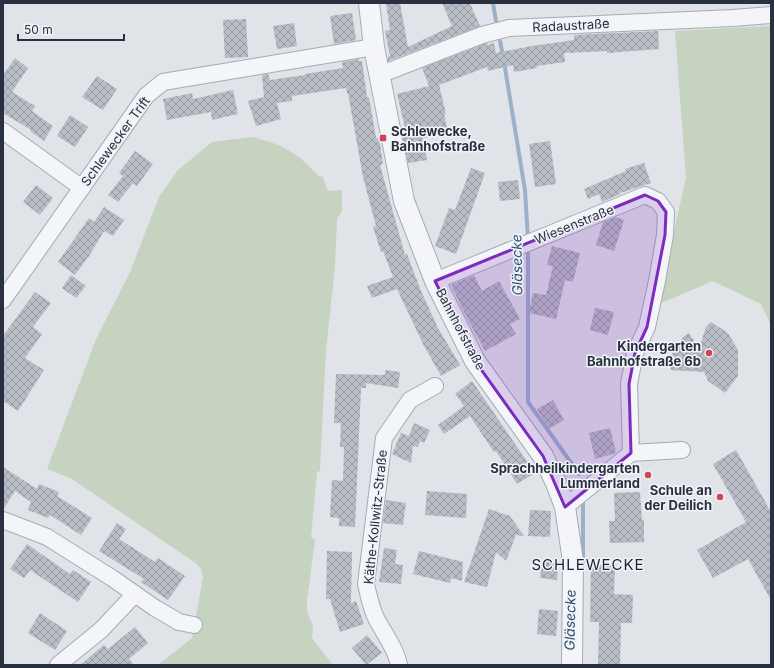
<svg xmlns="http://www.w3.org/2000/svg" width="774" height="668" viewBox="0 0 774 668" font-family="Inter,sans-serif">
<style>
.grass{fill:#c6d3c1}
.lines{fill:none;stroke-linecap:round;stroke-linejoin:round}
.stream{stroke:#9bb1ca;stroke-width:4}
.building{fill:url(#building-cross-hatch)}
.minor-casing{stroke:#a5abb3;stroke-width:18}
.tertiary-casing{stroke:#a5abb3;stroke-width:22}
.minor{stroke:#f3f5f8;stroke-width:16}
.tertiary{stroke:#f3f5f8;stroke-width:20}
.marked{fill:#7b2cbf;fill-opacity:0.2;stroke:#7b2cbf;stroke-width:3;stroke-linejoin:round}
.poi-dot{fill:#cf4557;stroke:#f0f3f7;stroke-width:1.5}
.labels{text-anchor:middle;stroke-width:3;stroke-linejoin:round;paint-order:stroke}
.street-label{font-size:13px;fill:#293141;stroke:#f0f3f7}
.poi-label{font-size:13px;font-weight:bold;fill:#293141;stroke:#f0f3f7;text-anchor:end}
.water-label{font-size:14px;font-style:italic;fill:#324f75;stroke:#f0f3f7}
.quarter-label{font-size:15px;letter-spacing:1px;fill:#1b2232;stroke:#f0f3f7}
</style>
<defs>
<pattern id="building-cross-hatch" width="8" height="8" patternUnits="userSpaceOnUse"><rect width="8" height="8" fill="#b8bdc6"/><path d="M0 0l8 8M0 8l8-8" fill="none" stroke="#969aa2"/></pattern>
</defs>
<rect width="100%" height="100%" fill="#e0e4e9"/>
<g class="grass">
<polygon points="771,26 771,326 761,304 713,281 657,305 686,178 675,31"/>
<polygon points="253,137 279,145 298,156 319,176 323,177 328,191 342,190 342,211 337,219 335,267 326,350 320,471 317,472 311,537 315,540 307,601 307,612 313,626 312,638 333,665 158,665 192,638 203,577 201,569 197,564 72,479 47,469 96,339 130,272 159,197 178,170 212,142"/>
</g>
<g class="lines">
<g class="stream">
<polyline points="493,3 496,21"/>
<polyline points="500,41 503,56"/>
<polyline points="504,62 525,190 528,240"/>
<polyline points="528,246 528,402 579,474"/>
<polyline points="583,563 583,503"/>
</g>
</g>
<g class="building">
<polygon points="386,3 400,3 408,47 452,26 442,3 470,3 480,26 388,61 388,57 390,56 385,31 390,30"/>
<polygon points="352,13 356,40 334,44 330,16"/>
<polygon points="246,19 248,57 225,58 223,20"/>
<polygon points="294,23 297,46 277,49 273,26"/>
<polygon points="658,31 659,49 607,53 607,51 564,53 565,62 536,66 537,68 514,72 513,65 488,71 487,67 439,85 446,114 444,114 448,132 423,138 427,160 408,163 402,133 406,132 397,94 429,86 422,68 487,43 488,45 494,43 496,53 532,46 574,40 574,35"/>
<polygon points="15,58 28,68 12,92 35,106 32,111 53,126 44,141 30,131 31,130 3,113 3,75"/>
<polygon points="359,59 359,61 362,61 367,97 369,97 376,138 379,138 383,164 380,165 405,255 407,254 421,291 438,328 460,365 441,376 423,344 397,289 372,298 367,286 393,277 383,251 381,252 373,227 376,226 363,177 348,93 347,93 346,88 292,96 292,101 277,103 281,119 256,126 248,101 264,97 262,75 268,74 270,80 305,75 305,74 343,68 342,62"/>
<polygon points="97,76 117,89 103,110 82,97"/>
<polygon points="233,90 238,114 212,120 211,112 167,120 163,99 192,93 193,99"/>
<polygon points="70,115 88,127 75,147 57,136"/>
<polygon points="550,141 556,184 535,187 529,144"/>
<polygon points="135,151 153,164 137,186 133,183 118,202 108,195 123,176 119,173"/>
<polygon points="644,163 651,183 620,193 620,194 602,202 599,194 588,199 584,189 626,171 625,169"/>
<polygon points="471,168 485,173 456,254 435,246 449,208 455,210"/>
<polygon points="518,180 520,199 500,201 498,182"/>
<polygon points="36,185 53,198 40,215 23,202"/>
<polygon points="104,207 124,220 113,236 104,231 89,256 75,275 58,262 89,218 94,222"/>
<polygon points="616,217 624,220 614,251 596,245 603,222"/>
<polygon points="552,246 580,253 573,282 565,280 556,319 529,313 533,293 546,295 553,266 547,265"/>
<polygon points="71,275 86,286 76,298 62,288"/>
<polygon points="474,275 482,291 499,281 520,319 510,324 516,334 485,351 465,314 451,285"/>
<polygon points="35,292 51,303 33,327 42,334 25,358 44,370 18,411 3,401 3,336"/>
<polygon points="595,308 614,312 608,335 590,330"/>
<polygon points="711,322 728,333 738,350 738,376 725,393 708,381 704,372 671,370 669,358 683,337 689,333 699,349 706,327"/>
<polygon points="385,370 400,372 398,388 366,383 366,388 361,388 355,527 339,526 339,518 330,517 332,480 343,481 344,447 340,447 341,423 334,423 336,374 385,375"/>
<polygon points="472,381 535,473 517,484 496,451 494,452 470,416 444,434 438,425 464,406 455,394"/>
<polygon points="553,400 564,420 549,429 537,409"/>
<polygon points="414,423 430,430 424,443 420,441 418,447 413,446 411,463 392,454 401,433 409,436"/>
<polygon points="610,428 616,453 595,459 589,433"/>
<polygon points="736,450 771,512 771,600 748,559 713,578 697,550 746,522 713,464"/>
<polygon points="3,467 37,489 39,484 59,492 57,496 92,518 81,535 50,515 48,518 28,510 31,502 15,491 3,510"/>
<polygon points="427,491 467,494 466,518 425,515"/>
<polygon points="640,492 642,520 644,520 644,542 610,543 609,521 615,521 614,493"/>
<polygon points="386,500 406,503 403,525 383,523"/>
<polygon points="489,509 510,516 524,536 516,535 506,561 496,552 487,587 464,582"/>
<polygon points="530,510 551,511 550,537 528,536"/>
<polygon points="117,523 126,529 119,539 155,562 158,558 185,576 168,600 141,582 144,579 99,551"/>
<polygon points="27,544 70,574 73,570 91,582 78,602 30,570 24,578 10,569"/>
<polygon points="384,548 397,550 395,564 403,565 401,584 379,582"/>
<polygon points="327,551 352,552 351,603 356,601 364,624 340,632 330,599 326,599"/>
<polygon points="419,551 463,562 462,581 451,578 450,583 413,574"/>
<polygon points="542,562 558,562 557,580 540,578"/>
<polygon points="591,564 615,565 614,594 633,595 632,623 621,623 620,665 598,664 599,622 590,622"/>
<polygon points="539,609 558,611 556,636 537,634"/>
<polygon points="40,613 67,631 55,650 28,633"/>
<polygon points="135,627 148,643 129,659 134,665 80,665 104,645 108,649"/>
<polygon points="367,635 382,653 366,665 352,648"/>
</g>
<g class="lines">
<g class="minor-casing">
<g id="minor">
<polyline points="379,75 482,35 509,28 733,18 771,15"/>
<polyline points="3,131 82,188"/>
<polyline points="435,281 645,195 658,201 666,212 665,235 657,281 647,327 635,353 629,384 631,453"/>
<polyline points="3,300 146,96 163,82 374,47"/>
<polyline points="565,507 631,453 682,450"/>
<polyline points="3,520 47,537 112,578 155,608 179,622 194,625"/>
<polyline points="58,665 101,630 135,594"/>
<path d="M399 665C396 649 385 635 377 620 371 609 369 597 366 584L384 438 410 400 435 386"/>
</g>
</g>
<g class="tertiary-casing">
<polyline id="tertiary" points="369,3 374,47 404,201 435,281 475,361 543,456 556,483 565,507 573,561 572,665"/>
</g>
<use href="#minor" class="minor"/>
<use href="#tertiary" class="tertiary"/>
</g>
<path class="marked" d="M645 195 658 201 666 212 665 235 647 327 635 353 629 384 631 453 565 507 543 456 475 361 435 281Z"/>
<g class="poi-dot">
<rect x="379" y="134" width="8" height="8" rx="2"/>
<circle cx="709" cy="353" r="4"/>
<circle cx="648" cy="475" r="4"/>
<circle cx="720" cy="497" r="4"/>
</g>
<g class="labels">
<g class="street-label">
<text transform="translate(571 25) rotate(-3)" y="5">Radaustraße</text>
<text transform="translate(115 141) rotate(-54)" y="5">Schlewecker Trift</text>
<text transform="translate(574 224) rotate(-22)" y="5">Wiesenstraße</text>
<text transform="translate(461 329) rotate(62)" y="5">Bahnhofstraße</text>
<text transform="translate(375 517) rotate(-84)" y="5">Käthe-Kollwitz-Straße</text>
</g>
<g class="poi-label">
<text x="391" y="136" text-anchor="start">Schlewecke,<tspan x="391" dy="15">Bahnhofstraße</tspan></text>
<text x="701" y="351">Kindergarten<tspan x="701" dy="15">Bahnhofstraße 6b</tspan></text>
<text x="640" y="473">Sprachheilkindergarten<tspan x="640" dy="15">Lummerland</tspan></text>
<text x="712" y="495">Schule an<tspan x="712" dy="15">der Deilich</tspan></text>
</g>
<g class="water-label">
<text transform="translate(517 265) rotate(-91)" y="5">Gläsecke</text>
<text transform="translate(570 620) rotate(-89)" y="5">Gläsecke</text>
</g>
<g class="quarter-label">
<text x="588" y="570">SCHLEWECKE</text>
</g>
</g>
<rect width="774" height="668" fill="none" stroke="#293141" stroke-width="8"/>
<path d="M18 34v6h106v-6" fill="none" stroke="#293141" stroke-width="2"/>
<text x="24" y="34" font-size="12" fill="#293141" stroke="#f0f3f7" stroke-width="3" paint-order="stroke">50 m</text>
</svg>
